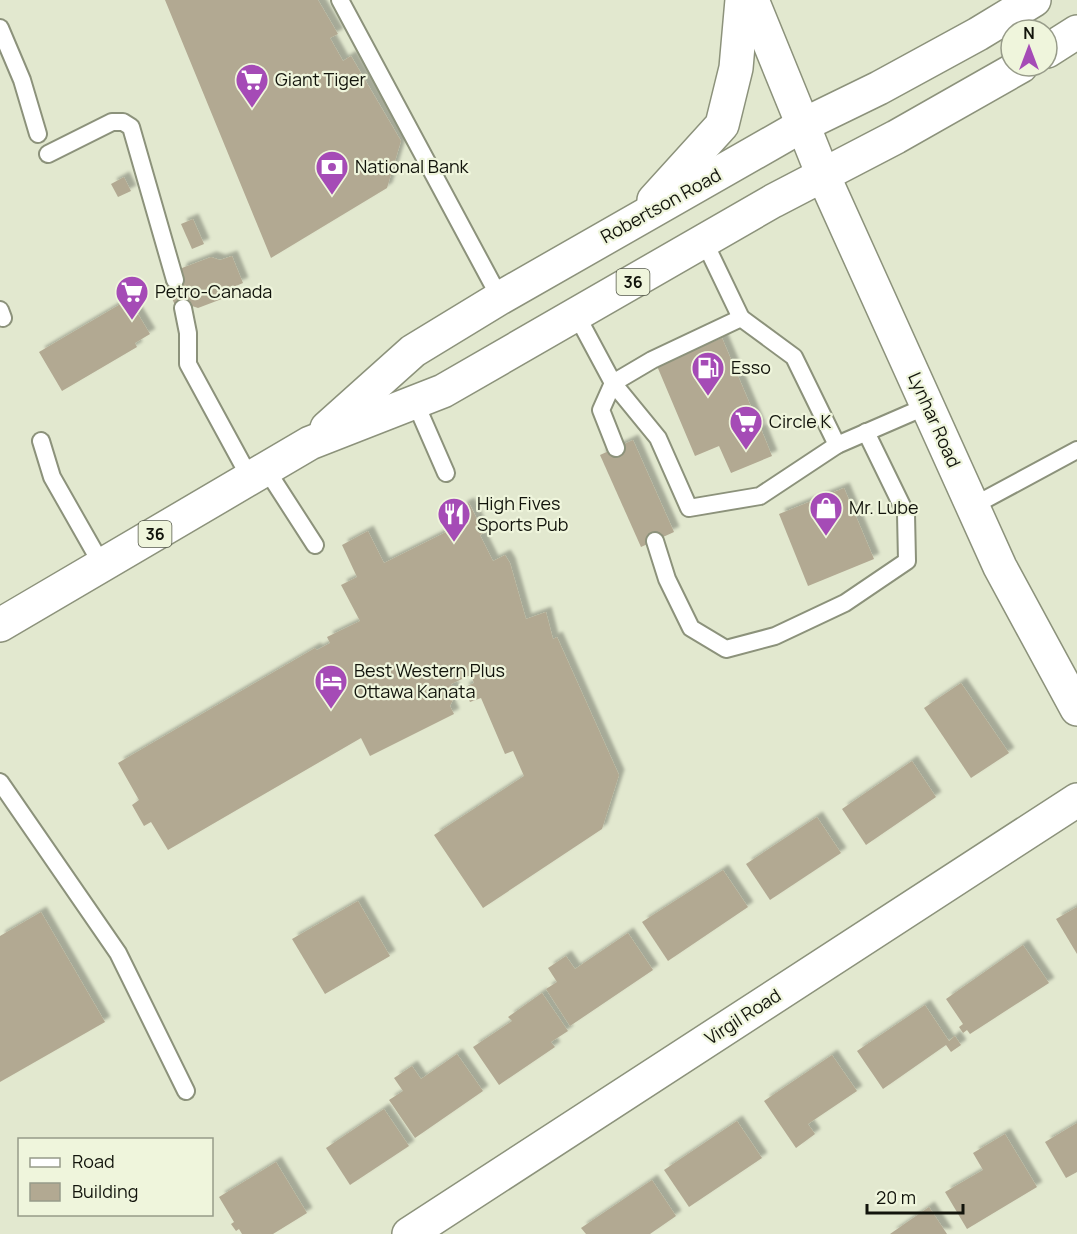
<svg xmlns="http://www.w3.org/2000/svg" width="1077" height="1234" viewBox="0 0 1077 1234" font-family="Manrope,sans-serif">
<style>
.building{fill:#b2a992;filter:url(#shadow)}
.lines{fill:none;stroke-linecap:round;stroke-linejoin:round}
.lane-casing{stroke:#8c927b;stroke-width:20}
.street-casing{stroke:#8c927b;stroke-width:36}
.secondary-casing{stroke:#8c927b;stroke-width:36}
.primary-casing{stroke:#8c927b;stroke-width:36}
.lane{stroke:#fff;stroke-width:16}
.street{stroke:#fff;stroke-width:33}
.secondary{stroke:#fff;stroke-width:33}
.primary{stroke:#fff;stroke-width:33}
.labels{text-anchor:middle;stroke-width:4.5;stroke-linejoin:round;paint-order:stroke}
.shield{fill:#eff5dc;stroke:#54584a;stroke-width:1.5}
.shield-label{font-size:16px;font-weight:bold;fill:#12140c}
.poi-label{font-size:18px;fill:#12140c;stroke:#eff5dc;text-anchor:start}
.street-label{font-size:18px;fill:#12140c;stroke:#eff5dc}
</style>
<defs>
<filter id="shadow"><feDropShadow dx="5.5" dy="-5.5" stdDeviation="1.5" flood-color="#0004"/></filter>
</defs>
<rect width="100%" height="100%" fill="#e2e8cf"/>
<g class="building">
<polygon points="165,0 318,0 338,34 330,38 343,61 351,56 401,141 387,188 271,258"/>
<polygon points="124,177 131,191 118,197 111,184"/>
<polygon points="193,219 204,244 192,249 181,224"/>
<polygon points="232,256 243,283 231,288 227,297 198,308 189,305 177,310 165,282 178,277 182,268 211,257 220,260"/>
<polygon points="129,299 150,334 135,343 137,347 62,391 39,352"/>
<polygon points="722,338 760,428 743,436 761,429 772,456 731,473 719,446 695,456 657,366"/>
<polygon points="633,440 674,532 641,547 600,455"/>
<polygon points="844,488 874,559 808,586 779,514"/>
<polygon points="469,503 484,533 480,535 493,561 505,555 510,563 526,619 546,612 553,639 557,637 619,775 602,829 483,908 434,835 524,776 513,751 505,754 481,698 470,702 463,688 474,683 471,675 451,684 456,693 450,706 454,714 370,756 361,738 168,850 151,822 144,826 132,805 139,800 118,763 315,648 317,650 330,643 327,637 360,621 341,585 357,577 342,545 368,531 384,563 468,521 461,507"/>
<polygon points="961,683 1009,753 971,778 924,708"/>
<polygon points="912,761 936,797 866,845 842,809"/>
<polygon points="817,817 841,853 770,900 746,864"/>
<polygon points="723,870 748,907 668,961 642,922"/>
<polygon points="358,901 390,956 325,994 292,939"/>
<polygon points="1077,907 1077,954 1056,919"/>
<polygon points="41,912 105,1022 0,1082 0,936"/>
<polygon points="628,933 653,970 570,1026 546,989 557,982 548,968 566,956 575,969"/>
<polygon points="1023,945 1049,983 970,1034 967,1030 963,1033 959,1027 963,1024 946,999"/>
<polygon points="542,993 568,1031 551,1042 555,1047 499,1085 473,1047 512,1021 508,1017"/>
<polygon points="925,1005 949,1041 955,1036 961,1045 951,1052 946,1045 883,1089 857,1051"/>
<polygon points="457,1054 483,1091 415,1138 389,1100 403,1091 394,1078 412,1066 421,1079"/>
<polygon points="832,1055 857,1091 808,1124 815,1134 796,1148 764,1101"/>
<polygon points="384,1109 409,1146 350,1185 326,1148"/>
<polygon points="737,1121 762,1158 689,1207 664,1170"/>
<polygon points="1077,1123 1077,1172 1066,1178 1045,1142"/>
<polygon points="1005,1134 1037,1187 967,1229 945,1192 983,1170 973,1153"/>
<polygon points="276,1162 307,1213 273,1234 242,1234 239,1229 236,1231 231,1224 234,1222 219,1197"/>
<polygon points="652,1180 676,1216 650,1234 586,1234 581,1228"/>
<polygon points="929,1207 947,1234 890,1234"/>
</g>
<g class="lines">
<g class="lane-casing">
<g id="lane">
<polyline points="340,0 500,298"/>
<polyline points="0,28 22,80 38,134"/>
<polyline points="48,154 112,122 123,122 131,127 175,280"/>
<polyline points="704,241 741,318"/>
<polyline points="183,308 188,333 188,364 250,478"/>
<polyline points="0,310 3,318"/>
<polyline points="576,314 613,383 652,360 741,318 794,357 837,445 927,406"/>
<polyline points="415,402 446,473"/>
<polyline points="41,441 52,477 102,565"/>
<polyline points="616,448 601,410 613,383 658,438 689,508 760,496 837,445"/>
<polyline points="266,469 315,545"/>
<polyline points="973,506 1077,450"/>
<polyline points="655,541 667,579 691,628 726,649 775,636 845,603 907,561 906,514 866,432"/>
<polyline points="0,782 118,953 186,1091"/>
</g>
</g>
<g class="street-casing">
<polyline id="street" points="752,0 803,125"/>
</g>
<g class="secondary-casing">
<g id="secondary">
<polyline points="803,125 823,175 1000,567 1077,709"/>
<polyline points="409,1234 1077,800"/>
</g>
</g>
<g class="primary-casing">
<g id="primary">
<polyline points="1047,51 1077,32"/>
<polyline points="654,200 722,125 736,68 742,0"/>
<polyline points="327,428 413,351 500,298 803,125 879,88 978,34 1034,0"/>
<polyline points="0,625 310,443 443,391 773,201 896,137 1021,66"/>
</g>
</g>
<use href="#lane" class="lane"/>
<use href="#street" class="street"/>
<use href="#secondary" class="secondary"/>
<use href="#primary" class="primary"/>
</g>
<defs>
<g id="supermarket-pin" transform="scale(1.725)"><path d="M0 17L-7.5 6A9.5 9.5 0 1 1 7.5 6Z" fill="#a54bb6" stroke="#eff5dc"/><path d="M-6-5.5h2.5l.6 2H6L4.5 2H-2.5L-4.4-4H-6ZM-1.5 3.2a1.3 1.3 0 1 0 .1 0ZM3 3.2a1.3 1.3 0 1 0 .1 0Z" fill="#fff"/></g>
<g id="bank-pin" transform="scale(1.725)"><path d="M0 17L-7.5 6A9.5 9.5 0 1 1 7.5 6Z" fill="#a54bb6" stroke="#eff5dc"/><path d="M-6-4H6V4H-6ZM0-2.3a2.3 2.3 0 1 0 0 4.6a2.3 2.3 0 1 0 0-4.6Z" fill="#fff"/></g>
<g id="fuel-pin" transform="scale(1.725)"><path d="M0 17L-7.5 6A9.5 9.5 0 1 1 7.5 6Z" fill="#a54bb6" stroke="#eff5dc"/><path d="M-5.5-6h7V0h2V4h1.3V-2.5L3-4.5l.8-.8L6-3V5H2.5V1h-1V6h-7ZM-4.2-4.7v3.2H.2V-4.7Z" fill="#fff"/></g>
<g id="shop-pin" transform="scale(1.725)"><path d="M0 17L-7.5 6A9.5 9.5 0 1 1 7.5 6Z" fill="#a54bb6" stroke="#eff5dc"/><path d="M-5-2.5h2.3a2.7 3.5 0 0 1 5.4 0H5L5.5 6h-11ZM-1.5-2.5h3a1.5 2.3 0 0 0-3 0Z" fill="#fff"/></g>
<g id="restaurant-pin" transform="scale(1.725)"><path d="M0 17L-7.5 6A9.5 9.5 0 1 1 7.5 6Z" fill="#a54bb6" stroke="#eff5dc"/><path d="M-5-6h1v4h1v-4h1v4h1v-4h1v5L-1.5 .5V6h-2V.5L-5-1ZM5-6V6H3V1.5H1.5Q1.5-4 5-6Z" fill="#fff"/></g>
<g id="hotel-pin" transform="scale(1.725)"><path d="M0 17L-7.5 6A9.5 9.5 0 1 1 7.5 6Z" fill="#a54bb6" stroke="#eff5dc"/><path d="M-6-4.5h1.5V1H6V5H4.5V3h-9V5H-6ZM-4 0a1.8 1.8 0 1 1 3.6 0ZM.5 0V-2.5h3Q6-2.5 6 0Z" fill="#fff"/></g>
</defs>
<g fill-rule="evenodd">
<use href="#supermarket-pin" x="252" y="80"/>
<use href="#bank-pin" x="332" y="167"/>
<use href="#supermarket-pin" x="132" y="292"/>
<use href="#fuel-pin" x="708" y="368"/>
<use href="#supermarket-pin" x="746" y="422"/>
<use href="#shop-pin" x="826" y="508"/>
<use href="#restaurant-pin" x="454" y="514"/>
<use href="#hotel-pin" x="331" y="681"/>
</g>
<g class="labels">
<g class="shield">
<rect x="616.5" y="269" width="33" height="26" rx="4.5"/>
<rect x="138.5" y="521" width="33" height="26" rx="4.5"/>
</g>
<g class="shield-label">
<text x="633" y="288">36</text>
<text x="155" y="540">36</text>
</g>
<g class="poi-label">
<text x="275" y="86">Giant Tiger</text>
<text x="355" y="173">National Bank</text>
<text x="155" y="298">Petro-Canada</text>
<text x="731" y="374">Esso</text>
<text x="769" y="428">Circle K</text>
<text x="477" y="510">High Fives<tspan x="477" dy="21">Sports Pub</tspan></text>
<text x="849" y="514">Mr. Lube</text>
<text x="354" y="677">Best Western Plus<tspan x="354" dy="21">Ottawa Kanata</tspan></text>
</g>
<g class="street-label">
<text transform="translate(661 206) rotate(-29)" y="6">Robertson Road</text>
<text transform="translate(934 420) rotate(66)" y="6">Lynhar Road</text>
<text transform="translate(743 1017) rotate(-33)" y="6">Virgil Road</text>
</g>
</g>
<rect x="18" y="1138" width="195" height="78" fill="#eff5dc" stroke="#979b89" stroke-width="1.5"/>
<rect x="30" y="1158" width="30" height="9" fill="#ffffff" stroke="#979b89" stroke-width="1.5"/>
<text x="72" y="1168" font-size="18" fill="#12140c">Road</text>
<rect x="30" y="1183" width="30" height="18" fill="#b2a992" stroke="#979b89" stroke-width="1.5"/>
<text x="72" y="1198" font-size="18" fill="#12140c">Building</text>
<g transform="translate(1029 48)"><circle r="28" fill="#eff5dc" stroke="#979b89" stroke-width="1.5"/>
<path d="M0-4.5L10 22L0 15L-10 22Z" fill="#a54bb6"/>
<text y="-9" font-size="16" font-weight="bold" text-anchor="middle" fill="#12140c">N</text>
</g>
<path d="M867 1204v9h96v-9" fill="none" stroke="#12140c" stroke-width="3"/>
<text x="876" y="1204" font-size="18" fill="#12140c" stroke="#eff5dc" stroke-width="4.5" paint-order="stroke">20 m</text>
</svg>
